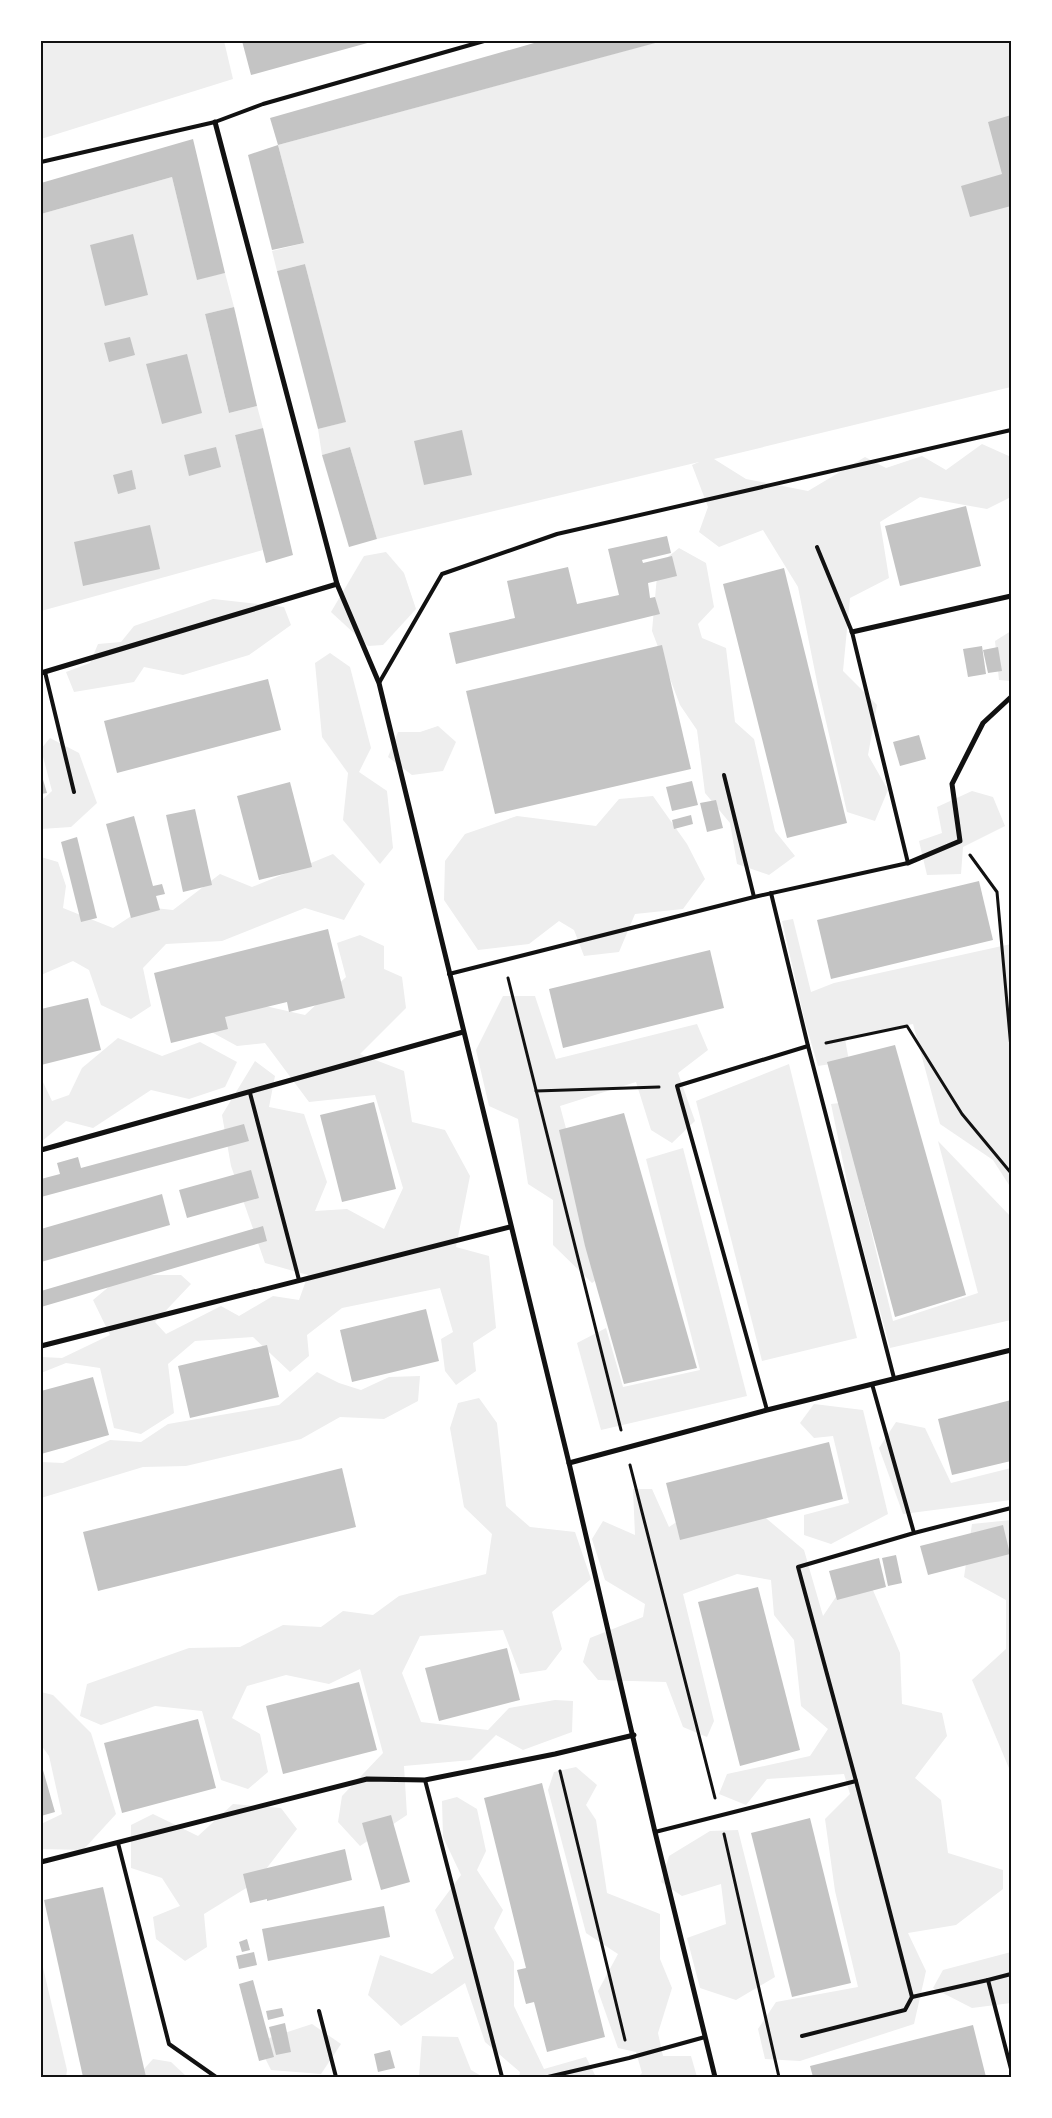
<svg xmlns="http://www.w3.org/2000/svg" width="1052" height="2118" viewBox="0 0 1052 2118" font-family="'Nunito Sans',sans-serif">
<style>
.green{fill:#eee}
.building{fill:#c4c4c4}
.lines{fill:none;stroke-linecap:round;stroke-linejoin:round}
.path{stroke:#111;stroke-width:3}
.service{stroke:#111;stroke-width:4}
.minor{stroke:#111;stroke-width:5}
.neatline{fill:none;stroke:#111;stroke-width:2}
</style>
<rect width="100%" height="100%" fill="#fff"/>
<g class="green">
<polygon points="41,41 224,41 233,79 41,139"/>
<polygon points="661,41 1011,41 1011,387 714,459 746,479 808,491 865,457 886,468 922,456 946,470 982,444 1011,457 1011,497 987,509 920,497 880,522 889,578 850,598 843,671 877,705 868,755 888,790 875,821 847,812 818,687 798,587 763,530 719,547 699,532 708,507 692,465 699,462 377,539 350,447 322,455 318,429 345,422 305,264 277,271 272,251 304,243 278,145"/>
<polygon points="172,177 197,279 225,273 234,307 205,314 229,413 257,406 263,428 235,435 263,550 41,611 41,214"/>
<polygon points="679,548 706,563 714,607 698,624 702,638 726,648 735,722 754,739 775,831 795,856 769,875 737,864 730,823 705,793 697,730 680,705 652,631 658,565"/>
<polygon points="386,552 404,573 416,609 383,645 368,646 331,612 364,556"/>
<polygon points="213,599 284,607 291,625 249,655 183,675 144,667 134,682 74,692 66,672 90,663 98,644 121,642 134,626"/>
<polygon points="1011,631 1011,681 999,680 995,641"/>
<polygon points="330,653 350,667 371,748 359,772 387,791 393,848 380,864 343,820 348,773 322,737 315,663"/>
<polygon points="438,726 456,742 443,771 412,775 388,757 398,732 420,732"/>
<polygon points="50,738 79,753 97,803 71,827 41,829 41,801 52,791 41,749"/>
<polygon points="972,791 993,797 1005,826 963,847 961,874 927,875 919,841 942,833 937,807"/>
<polygon points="653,796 687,844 705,879 683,909 635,914 619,952 584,956 574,930 559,921 529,944 478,950 444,900 445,861 465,834 517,816 596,826 619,799"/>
<polygon points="333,854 365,884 344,920 305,908 222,941 166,944 143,968 151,1006 131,1019 101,1005 89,970 73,961 41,975 41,857 58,862 66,886 63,908 113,928 145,907 173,910 220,874 252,887"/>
<polygon points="793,919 811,992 834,983 1011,944 1011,1188 993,1160 940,1124 913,1024 845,1039 849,1061 818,1066 805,1022 782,921"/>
<polygon points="360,935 384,946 384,969 402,977 406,1008 360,1054 404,1071 412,1122 445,1130 470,1176 456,1247 489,1256 496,1328 473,1343 476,1371 456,1385 445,1371 441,1339 453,1332 440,1288 342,1308 307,1335 309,1356 290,1372 253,1337 195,1341 168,1364 174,1413 141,1434 114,1428 100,1368 66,1363 41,1373 41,1357 62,1358 110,1335 93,1300 123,1275 181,1275 191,1284 155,1322 166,1334 221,1306 239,1316 273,1296 299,1300 308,1275 265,1263 231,1166 222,1115 255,1061 275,1076 269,1107 304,1114 327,1182 315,1211 347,1209 384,1229 403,1188 375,1095 309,1102 265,1043 237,1046 195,1023 230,998 305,1015 346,977 337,943"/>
<polygon points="503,996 535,996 556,1059 697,1024 708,1050 678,1073 695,1121 672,1143 651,1130 636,1082 560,1106 605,1274 592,1283 553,1245 553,1200 528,1184 518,1119 489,1106 476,1050"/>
<polygon points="118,1038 162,1056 200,1042 237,1062 225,1087 189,1099 151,1090 93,1128 66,1121 41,1142 41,1078 52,1101 69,1095 82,1068"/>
<polygon points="789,1064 857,1338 762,1361 696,1101"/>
<polygon points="840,1103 893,1321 978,1293 938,1141 1011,1217 1011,1320 890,1348 854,1215 831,1104"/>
<polygon points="683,1148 747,1396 601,1430 577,1343 606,1328 623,1387 700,1370 646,1159"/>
<polygon points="317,1372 339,1383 361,1390 389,1377 420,1376 418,1401 384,1419 340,1417 301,1439 186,1466 143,1467 41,1498 41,1462 63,1463 110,1440 141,1442 168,1424 279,1405"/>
<polygon points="479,1398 497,1423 506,1506 530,1527 575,1532 591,1579 552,1612 562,1649 546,1670 520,1674 503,1630 420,1636 402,1673 421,1722 488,1730 509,1708 555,1700 573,1701 572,1732 523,1750 496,1735 471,1760 404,1766 407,1815 360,1846 338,1822 342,1796 383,1753 360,1669 329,1684 286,1675 247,1686 232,1718 260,1734 268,1772 248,1789 221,1780 202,1711 155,1706 101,1725 80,1716 87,1684 189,1648 240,1647 283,1625 321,1627 343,1611 373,1615 399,1596 486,1574 492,1534 464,1507 450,1428 458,1403"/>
<polygon points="814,1404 863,1410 888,1514 831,1544 804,1535 804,1515 849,1503 833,1436 814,1438 800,1423"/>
<polygon points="896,1422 925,1428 951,1483 1011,1468 1011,1500 903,1514 879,1448"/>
<polygon points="633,1489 652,1489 669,1527 693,1511 749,1504 804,1550 823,1616 848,1579 869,1581 900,1653 902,1704 942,1713 947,1736 915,1778 941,1800 948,1853 1003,1870 1003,1889 956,1925 908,1933 926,1971 914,2024 800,2061 765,2059 758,2029 776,2002 858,1987 835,1891 825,1819 850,1794 844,1774 767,1779 746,1805 719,1794 727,1774 810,1756 828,1729 801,1706 794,1640 774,1615 771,1580 737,1574 683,1594 714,1721 707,1737 683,1727 666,1682 598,1680 583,1662 590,1638 643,1617 645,1604 605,1580 592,1539 603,1521 635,1535"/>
<polygon points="1011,1520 1011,1773 972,1680 1006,1649 1006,1600 964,1577 972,1524"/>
<polygon points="41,1692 53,1695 91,1733 116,1814 83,1850 41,1849 41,1824 62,1814 49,1756 41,1745"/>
<polygon points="576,1767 597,1785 586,1805 596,1820 607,1893 660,1914 660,1959 672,1988 658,2033 663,2056 691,2056 697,2077 638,2077 642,2073 636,2052 618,2048 598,1991 618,1954 586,1933 548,1790 554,1772"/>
<polygon points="457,1797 477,1809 486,1851 477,1870 503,1910 494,1928 514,1962 514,2006 544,2069 586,2057 596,2077 519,2077 520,2072 485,2042 465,1983 401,2026 368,1995 380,1955 432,1974 454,1958 435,1910 461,1875 443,1837 442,1801"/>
<polygon points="233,1804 281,1808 297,1829 256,1882 204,1914 207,1947 185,1961 156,1939 153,1917 180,1906 162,1878 131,1868 131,1825 153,1814 198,1836"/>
<polygon points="738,1830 775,1977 736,2000 700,1988 687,1938 726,1924 721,1884 682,1896 661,1882 669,1856 710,1831"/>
<polygon points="1011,1952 1011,2003 972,2008 933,1988 943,1970"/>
<polygon points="41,1959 67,2070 66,2077 41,2077"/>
<polygon points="312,2024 341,2044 321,2074 271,2070 257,2042"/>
<polygon points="422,2036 458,2037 471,2070 483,2077 419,2077"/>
<polygon points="153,2059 171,2062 187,2077 137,2077"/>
</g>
<g class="building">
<polygon points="242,41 371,41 371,42 251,75"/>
<polygon points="541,41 659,42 278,145 270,118"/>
<polygon points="1011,115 1011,206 970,217 961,186 1002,174 988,122"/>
<polygon points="193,139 225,273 197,280 172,177 41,214 41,183"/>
<polygon points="278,145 304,243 272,250 248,155"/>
<polygon points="133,234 148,295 105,306 90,245"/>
<polygon points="305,264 346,422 318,429 277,271"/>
<polygon points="234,307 257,406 229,413 205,314"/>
<polygon points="130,337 135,355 109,362 104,343"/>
<polygon points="187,354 202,413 162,424 146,364"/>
<polygon points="263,428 293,555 266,563 235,435"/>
<polygon points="462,430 472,475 424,485 414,441"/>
<polygon points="216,447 221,467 189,476 184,455"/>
<polygon points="350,447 377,539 349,547 322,455"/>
<polygon points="132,470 136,489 118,494 113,475"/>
<polygon points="966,506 981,566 900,586 885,526"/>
<polygon points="150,525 160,569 83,586 74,542"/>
<polygon points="667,536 671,553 642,560 643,563 672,556 677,576 648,583 650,598 655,597 660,614 456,664 449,633 515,618 507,581 568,567 577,604 619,595 608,549"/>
<polygon points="784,568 847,823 787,838 723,584"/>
<polygon points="662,645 691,769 495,814 466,691"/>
<polygon points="982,646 986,674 968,677 963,649"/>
<polygon points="998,647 1002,671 988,673 983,650"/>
<polygon points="268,679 281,730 117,773 104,721"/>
<polygon points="919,735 926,759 900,766 893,742"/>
<polygon points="41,773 47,793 41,794"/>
<polygon points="692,781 698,805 672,811 666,787"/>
<polygon points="290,782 312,867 259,880 237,796"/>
<polygon points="716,800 723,828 707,832 700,803"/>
<polygon points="195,809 212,885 183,892 166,815"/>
<polygon points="691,815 693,824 674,829 672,820"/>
<polygon points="134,816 153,886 162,884 165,894 156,896 160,910 131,918 106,824"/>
<polygon points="77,837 97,918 81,922 61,842"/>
<polygon points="979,881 993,940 831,979 817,920"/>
<polygon points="328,929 345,998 289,1012 287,1002 225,1017 228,1029 171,1043 154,973"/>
<polygon points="710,950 724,1008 563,1048 549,989"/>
<polygon points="88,998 101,1050 41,1065 41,1009"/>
<polygon points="895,1045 966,1295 895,1317 827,1062"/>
<polygon points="374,1102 396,1189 342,1202 320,1115"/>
<polygon points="624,1113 697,1368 624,1384 585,1246 559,1130"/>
<polygon points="244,1124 249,1141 41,1197 41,1179 60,1174 57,1163 78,1157 81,1168"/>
<polygon points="251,1170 259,1198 187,1218 179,1190"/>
<polygon points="162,1194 170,1225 41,1262 41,1229"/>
<polygon points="263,1226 267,1241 41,1307 41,1291"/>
<polygon points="426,1309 439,1361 352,1382 340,1330"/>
<polygon points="267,1345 279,1397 190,1418 178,1366"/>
<polygon points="93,1377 109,1435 41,1454 41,1391"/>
<polygon points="1011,1400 1011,1461 952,1475 938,1419"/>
<polygon points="829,1442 843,1499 680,1540 666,1483"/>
<polygon points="342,1468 356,1527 98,1591 83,1532"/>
<polygon points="1003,1525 1010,1554 928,1575 920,1546"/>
<polygon points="896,1555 902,1583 888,1586 882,1558"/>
<polygon points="879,1558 886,1587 837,1600 829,1571"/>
<polygon points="758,1587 800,1750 740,1766 698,1602"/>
<polygon points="507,1648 520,1700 439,1721 425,1668"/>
<polygon points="359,1682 377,1750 283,1774 266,1706"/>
<polygon points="198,1719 216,1788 122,1813 104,1743"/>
<polygon points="41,1763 55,1812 41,1816"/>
<polygon points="542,1783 605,2037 547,2052 534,2002 526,2004 517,1970 526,1968 484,1798"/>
<polygon points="391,1815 410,1882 381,1890 362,1823"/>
<polygon points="810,1818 851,1983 792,1997 751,1833"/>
<polygon points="345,1849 352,1880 267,1901 267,1899 250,1903 243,1874"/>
<polygon points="103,1887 146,2077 83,2077 44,1900"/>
<polygon points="384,1906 390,1937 268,1961 262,1929"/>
<polygon points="247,1939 250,1950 242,1952 239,1942"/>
<polygon points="254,1952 257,1965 239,1969 236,1956"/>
<polygon points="253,1980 274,2057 259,2061 239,1984"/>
<polygon points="282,2008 284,2016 268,2020 266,2011"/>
<polygon points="285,2023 291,2052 276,2055 269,2027"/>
<polygon points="973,2025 986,2077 813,2077 810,2066"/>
<polygon points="390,2050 395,2068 378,2072 374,2054"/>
</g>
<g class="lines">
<g class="path">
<polyline points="970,855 997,892 1011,1048"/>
<polyline points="508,978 621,1430"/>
<polyline points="826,1043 907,1026 962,1114 1011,1173"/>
<polyline points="536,1091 659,1087"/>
<polyline points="630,1465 715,1798"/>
<polyline points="560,1771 625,2040"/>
<polyline points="724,1834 779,2077"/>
</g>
<g class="service">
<polyline points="41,162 215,122 263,104 484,41"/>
<polyline points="45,672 74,792"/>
<polyline points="379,683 442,574 557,534 1011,430"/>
<polyline points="724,775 754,897"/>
<polyline points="771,893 808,1046 894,1378"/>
<polyline points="449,974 754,897 908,863 852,632 817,547"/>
<polyline points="250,1093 299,1280"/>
<polyline points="872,1384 914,1533 798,1567 856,1781 912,1997 988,1980 1011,2069"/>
<polyline points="767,1410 677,1086 808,1046"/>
<polyline points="914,1533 1011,1508"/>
<polyline points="425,1780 502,2077"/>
<polyline points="655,1832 856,1781"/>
<polyline points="118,1843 169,2044 216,2077"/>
<polyline points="988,1980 1011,1974"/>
<polyline points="319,2011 336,2077"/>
<polyline points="802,2036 905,2010 912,1997"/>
<polyline points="548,2077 629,2058 705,2037"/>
</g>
<g class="minor">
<polyline points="215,122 337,584 379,683 569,1463 655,1832 715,2077"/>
<polyline points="852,632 1011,596"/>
<polyline points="41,673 337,584"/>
<polyline points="908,863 960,841 952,784 983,723 1011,697"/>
<polyline points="41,1150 463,1032"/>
<polyline points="41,1346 510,1227"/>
<polyline points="569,1463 767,1410 1011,1350"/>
<polyline points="41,1862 367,1779 425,1780 555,1754 634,1735"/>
</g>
</g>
<rect width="1052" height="2118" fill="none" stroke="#ffffff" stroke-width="85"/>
<rect x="42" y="42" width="968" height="2034" class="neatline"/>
</svg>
